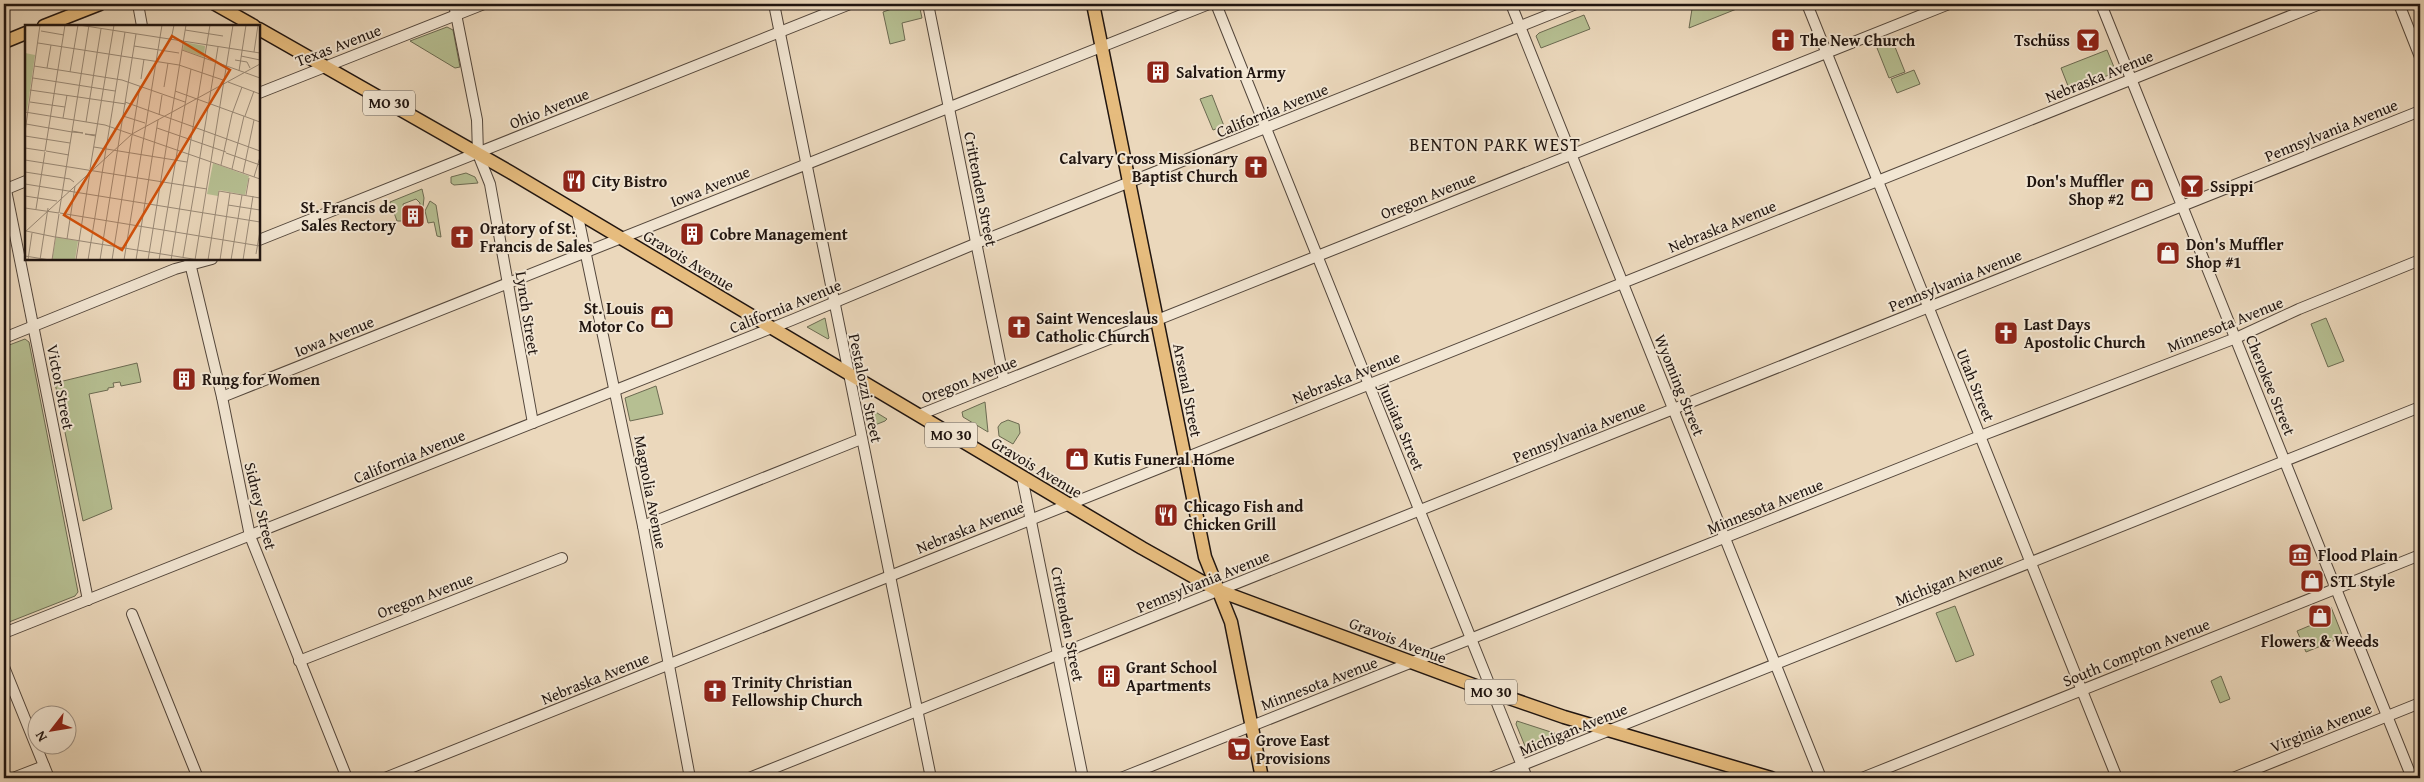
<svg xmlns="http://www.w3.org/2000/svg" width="2424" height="782" viewBox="0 0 2424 782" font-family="'Gentium Book Plus',serif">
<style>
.green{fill:#b6bf92;stroke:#6b6a51}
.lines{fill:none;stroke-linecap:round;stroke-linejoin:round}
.minor-casing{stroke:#53463b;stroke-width:12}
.major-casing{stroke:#201510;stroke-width:15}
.minor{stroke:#f2e6d3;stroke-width:10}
.major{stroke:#e6bc7e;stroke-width:12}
.labels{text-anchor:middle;stroke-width:4;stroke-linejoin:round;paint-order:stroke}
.shield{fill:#f2e6d3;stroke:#5f544a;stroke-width:1}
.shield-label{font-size:15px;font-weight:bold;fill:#201510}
.poi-label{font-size:16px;font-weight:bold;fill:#201510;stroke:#f2e6d3;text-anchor:start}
.street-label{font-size:16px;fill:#201510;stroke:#f2e6d3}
.neighbourhood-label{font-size:18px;letter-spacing:1px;fill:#201510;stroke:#f2e6d3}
.inset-road{fill:none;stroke:#9a8a77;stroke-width:1}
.view{fill:#d4520c;fill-opacity:0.15;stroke:#d4520c;stroke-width:2.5}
.inset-edge{fill:none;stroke:#201510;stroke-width:2.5}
</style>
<rect width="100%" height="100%" fill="#ebd8bc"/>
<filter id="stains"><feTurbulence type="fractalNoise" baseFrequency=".004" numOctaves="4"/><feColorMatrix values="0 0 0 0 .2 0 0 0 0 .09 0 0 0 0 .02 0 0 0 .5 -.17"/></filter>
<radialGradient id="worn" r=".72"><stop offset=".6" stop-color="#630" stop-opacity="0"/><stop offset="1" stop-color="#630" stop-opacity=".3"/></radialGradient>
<g class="green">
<polygon points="906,4 919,4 922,18 902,23 905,40 890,44 883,12"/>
<polygon points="1690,4 1749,4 1689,28 1692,9"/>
<polygon points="1584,15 1590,29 1541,48 1536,36 1539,33"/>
<polygon points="447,27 453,30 460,67 455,68 410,41"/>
<polygon points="1893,42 1905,72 1889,78 1877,48"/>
<polygon points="2107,50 2116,72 2070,91 2061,68"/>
<polygon points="1914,70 1920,84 1897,93 1891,79"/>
<polygon points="1212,95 1224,126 1213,130 1200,99"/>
<polygon points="466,173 475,177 478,183 454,185 451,183 451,177"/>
<polygon points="422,189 424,198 423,207 419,210 420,203 416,199 403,204 406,221 397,221 390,202"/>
<polygon points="430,201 436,205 441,237 437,236 434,222 428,223 425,211"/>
<polygon points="825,318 829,338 828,339 807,327"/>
<polygon points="2326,318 2344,361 2328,367 2311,324"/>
<polygon points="25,339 29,342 78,592 75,596 4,624 4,347"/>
<polygon points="137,363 141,382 121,386 120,382 113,383 114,387 108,388 108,390 89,394 112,509 83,521 55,383"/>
<polygon points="656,386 663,414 630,421 625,398"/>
<polygon points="985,402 988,432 963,417 962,412"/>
<polygon points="869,408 887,419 885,421 870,427 867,409"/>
<polygon points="1008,420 1019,424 1020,433 1013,444 999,436 998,427 1001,423"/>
<polygon points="1955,606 1974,655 1956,662 1936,613"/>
<polygon points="2331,607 2343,637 2306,652 2297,631 2328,618 2325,609"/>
<polygon points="2221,676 2230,699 2220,703 2211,681"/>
<polygon points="1517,721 1560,735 1561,738 1527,751 1516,724"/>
</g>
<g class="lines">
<g class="minor-casing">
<g id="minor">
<polyline points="138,4 142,26"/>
<polyline points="454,4 477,120 478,154 490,184 533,423"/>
<polyline points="774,4 931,778"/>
<polyline points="928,4 1004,381"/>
<polyline points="1216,4 1527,778"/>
<polyline points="1511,4 1821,778"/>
<polyline points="1807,4 2117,778"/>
<polyline points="2101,4 2412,778"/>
<polyline points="2399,4 2420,57"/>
<polyline points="259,93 484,4"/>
<polyline points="4,180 88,600"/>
<polyline points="4,190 26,181"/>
<polyline points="577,212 643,526 690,778"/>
<polyline points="259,240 850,4"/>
<polyline points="189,259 222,397 250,536 347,778"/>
<polyline points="4,338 175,269 212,259"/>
<polyline points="222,397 1209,4"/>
<polyline points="919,415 1949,4"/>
<polyline points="1022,477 1083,778"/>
<polyline points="643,526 861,439"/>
<polyline points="132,614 198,778"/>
<polyline points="4,633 792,320 977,243 1576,4"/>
<polyline points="299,661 562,558"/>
<polyline points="4,667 49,778"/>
<polyline points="13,778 44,766"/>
<polyline points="385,778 2320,4"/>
<polyline points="749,778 2420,111"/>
<polyline points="1121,778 1970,440 2236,338 2299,309 2420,260"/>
<polyline points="1490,778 2420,407"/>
<polyline points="1862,778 2420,555"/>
<polyline points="2233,778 2420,703"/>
</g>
</g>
<g class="major-casing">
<g id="major">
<polyline points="215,4 254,26"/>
<polyline points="1093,4 1205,557 1231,622 1262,778"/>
<polyline points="44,26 100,4"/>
<polyline points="259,29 510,172 1142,548 1217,590 1492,692 1564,717 1771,778"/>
<polyline points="4,42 26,33"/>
</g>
</g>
<use href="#minor" class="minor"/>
<use href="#major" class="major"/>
</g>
<defs>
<g id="church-square" transform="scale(1.25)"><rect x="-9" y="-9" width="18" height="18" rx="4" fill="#8f2418" stroke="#f2e6d3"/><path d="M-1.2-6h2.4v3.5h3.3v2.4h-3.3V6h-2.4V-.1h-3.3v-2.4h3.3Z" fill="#fff"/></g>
<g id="bar-square" transform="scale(1.25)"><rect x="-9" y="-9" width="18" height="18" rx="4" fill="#8f2418" stroke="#f2e6d3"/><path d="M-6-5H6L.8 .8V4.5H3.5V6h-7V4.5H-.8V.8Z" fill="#fff"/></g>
<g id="building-square" transform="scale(1.25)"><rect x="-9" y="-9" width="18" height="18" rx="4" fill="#8f2418" stroke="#f2e6d3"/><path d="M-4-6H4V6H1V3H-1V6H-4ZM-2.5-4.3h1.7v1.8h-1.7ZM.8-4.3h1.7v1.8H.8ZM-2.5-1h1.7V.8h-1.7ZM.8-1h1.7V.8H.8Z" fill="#fff"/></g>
<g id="restaurant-square" transform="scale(1.25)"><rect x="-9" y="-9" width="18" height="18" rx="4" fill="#8f2418" stroke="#f2e6d3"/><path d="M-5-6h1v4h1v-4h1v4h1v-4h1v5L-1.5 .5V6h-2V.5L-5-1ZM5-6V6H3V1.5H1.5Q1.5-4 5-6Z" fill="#fff"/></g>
<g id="shop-square" transform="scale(1.25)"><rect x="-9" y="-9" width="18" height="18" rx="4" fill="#8f2418" stroke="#f2e6d3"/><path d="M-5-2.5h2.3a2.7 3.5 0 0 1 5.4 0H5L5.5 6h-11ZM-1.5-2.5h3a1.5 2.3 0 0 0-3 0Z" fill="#fff"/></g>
<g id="museum-square" transform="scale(1.25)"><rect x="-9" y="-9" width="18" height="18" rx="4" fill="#8f2418" stroke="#f2e6d3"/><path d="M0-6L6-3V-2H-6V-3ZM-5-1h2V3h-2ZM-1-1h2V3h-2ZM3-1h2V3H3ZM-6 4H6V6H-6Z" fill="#fff"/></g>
<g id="supermarket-square" transform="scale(1.25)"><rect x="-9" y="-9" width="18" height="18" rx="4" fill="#8f2418" stroke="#f2e6d3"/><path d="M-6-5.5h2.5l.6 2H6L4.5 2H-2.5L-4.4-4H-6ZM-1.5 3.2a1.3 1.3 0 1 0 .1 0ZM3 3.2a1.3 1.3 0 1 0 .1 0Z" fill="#fff"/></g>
</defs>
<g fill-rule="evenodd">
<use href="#church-square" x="1783" y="40"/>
<use href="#bar-square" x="2088" y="40"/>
<use href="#building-square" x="1158" y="72"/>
<use href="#church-square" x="1256" y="167"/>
<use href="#restaurant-square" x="574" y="181"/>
<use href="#bar-square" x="2192" y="186"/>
<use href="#shop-square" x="2142" y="190"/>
<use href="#building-square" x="413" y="216"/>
<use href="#building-square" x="692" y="234"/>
<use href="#church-square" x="462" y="237"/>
<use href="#shop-square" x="2168" y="253"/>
<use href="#shop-square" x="662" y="317"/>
<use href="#church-square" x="1019" y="327"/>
<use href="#church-square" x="2006" y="333"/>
<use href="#building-square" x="184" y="379"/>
<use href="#shop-square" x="1077" y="459"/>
<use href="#restaurant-square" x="1166" y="515"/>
<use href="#museum-square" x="2300" y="555"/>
<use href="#shop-square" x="2312" y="581"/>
<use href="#shop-square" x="2320" y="616"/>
<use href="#building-square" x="1109" y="676"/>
<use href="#church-square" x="715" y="691"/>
<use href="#supermarket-square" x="1239" y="749"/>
</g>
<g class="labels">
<g class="shield">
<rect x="363" y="90.5" width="52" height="25" rx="4"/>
<rect x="925" y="422.5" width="52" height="25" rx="4"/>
<rect x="1465" y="679.5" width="52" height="25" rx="4"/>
</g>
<g class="shield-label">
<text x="389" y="108">MO 30</text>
<text x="951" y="440">MO 30</text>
<text x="1491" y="697">MO 30</text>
</g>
<g class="poi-label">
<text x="1800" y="46">The New Church</text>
<text x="2070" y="46" text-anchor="end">Tschüss</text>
<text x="1176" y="78">Salvation Army</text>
<text x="1238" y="164" text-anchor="end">Calvary Cross Missionary<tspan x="1238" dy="18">Baptist Church</tspan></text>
<text x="592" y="187">City Bistro</text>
<text x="2124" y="187" text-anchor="end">Don's Muffler<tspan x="2124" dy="18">Shop #2</tspan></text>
<text x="2210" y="192">Ssippi</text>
<text x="396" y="213" text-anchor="end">St. Francis de<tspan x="396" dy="18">Sales Rectory</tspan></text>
<text x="480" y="234">Oratory of St.<tspan x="480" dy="18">Francis de Sales</tspan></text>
<text x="710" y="240">Cobre Management</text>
<text x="2186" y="250">Don's Muffler<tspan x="2186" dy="18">Shop #1</tspan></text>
<text x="644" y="314" text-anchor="end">St. Louis<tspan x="644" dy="18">Motor Co</tspan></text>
<text x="1036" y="324">Saint Wenceslaus<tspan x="1036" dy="18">Catholic Church</tspan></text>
<text x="2024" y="330">Last Days<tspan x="2024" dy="18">Apostolic Church</tspan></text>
<text x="202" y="385">Rung for Women</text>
<text x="1094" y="465">Kutis Funeral Home</text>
<text x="1184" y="512">Chicago Fish and<tspan x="1184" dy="18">Chicken Grill</tspan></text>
<text x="2318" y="561">Flood Plain</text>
<text x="2330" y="587">STL Style</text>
<text x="2320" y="647" text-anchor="middle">Flowers &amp; Weeds</text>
<text x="1126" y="673">Grant School<tspan x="1126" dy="18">Apartments</tspan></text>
<text x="732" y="688">Trinity Christian<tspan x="732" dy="18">Fellowship Church</tspan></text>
<text x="1256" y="746">Grove East<tspan x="1256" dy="18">Provisions</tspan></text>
</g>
<g class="street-label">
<text transform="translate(338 45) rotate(-21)" y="6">Texas Avenue</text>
<text transform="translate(2099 76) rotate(-22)" y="6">Nebraska Avenue</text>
<text transform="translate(549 108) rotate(-22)" y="6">Ohio Avenue</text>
<text transform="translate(1272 110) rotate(-22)" y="6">California Avenue</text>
<text transform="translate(2331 130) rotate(-22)" y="6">Pennsylvania Avenue</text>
<text transform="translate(710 186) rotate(-22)" y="6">Iowa Avenue</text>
<text transform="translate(981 189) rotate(79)" y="6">Crittenden Street</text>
<text transform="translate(1428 195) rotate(-22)" y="6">Oregon Avenue</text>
<text transform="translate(1722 226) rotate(-22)" y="6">Nebraska Avenue</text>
<text transform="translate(689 260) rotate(31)" y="6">Gravois Avenue</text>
<text transform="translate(1955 280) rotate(-22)" y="6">Pennsylvania Avenue</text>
<text transform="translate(785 306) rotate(-22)" y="6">California Avenue</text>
<text transform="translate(528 313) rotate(81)" y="6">Lynch Street</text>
<text transform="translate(2225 324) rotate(-22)" y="6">Minnesota Avenue</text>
<text transform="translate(334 336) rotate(-22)" y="6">Iowa Avenue</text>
<text transform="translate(1346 377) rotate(-22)" y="6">Nebraska Avenue</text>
<text transform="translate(969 379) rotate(-22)" y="6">Oregon Avenue</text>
<text transform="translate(1680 385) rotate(68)" y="6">Wyoming Street</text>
<text transform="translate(1976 385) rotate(68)" y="6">Utah Street</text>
<text transform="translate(2271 385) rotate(68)" y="6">Cherokee Street</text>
<text transform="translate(61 387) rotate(79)" y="6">Victor Street</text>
<text transform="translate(866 388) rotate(78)" y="6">Pestalozzi Street</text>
<text transform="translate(1188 390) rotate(79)" y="6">Arsenal Street</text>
<text transform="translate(1402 427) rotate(67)" y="6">Juniata Street</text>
<text transform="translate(1579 431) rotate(-22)" y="6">Pennsylvania Avenue</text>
<text transform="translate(409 456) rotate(-22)" y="6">California Avenue</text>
<text transform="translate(1037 467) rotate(31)" y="6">Gravois Avenue</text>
<text transform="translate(651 492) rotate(79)" y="6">Magnolia Avenue</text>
<text transform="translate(261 506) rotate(76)" y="6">Sidney Street</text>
<text transform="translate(1765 506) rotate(-22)" y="6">Minnesota Avenue</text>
<text transform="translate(970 527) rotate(-22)" y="6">Nebraska Avenue</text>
<text transform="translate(1949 579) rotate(-22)" y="6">Michigan Avenue</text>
<text transform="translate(1203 581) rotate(-22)" y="6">Pennsylvania Avenue</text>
<text transform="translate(425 595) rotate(-21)" y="6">Oregon Avenue</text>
<text transform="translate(1068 624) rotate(79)" y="6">Crittenden Street</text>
<text transform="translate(1398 640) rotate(21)" y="6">Gravois Avenue</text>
<text transform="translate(2136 652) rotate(-22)" y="6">South Compton Avenue</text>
<text transform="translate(595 678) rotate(-22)" y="6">Nebraska Avenue</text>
<text transform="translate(1319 683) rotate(-21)" y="6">Minnesota Avenue</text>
<text transform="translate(2321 727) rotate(-22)" y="6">Virginia Avenue</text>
<text transform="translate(1573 729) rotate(-22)" y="6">Michigan Avenue</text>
</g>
<g class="neighbourhood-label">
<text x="1495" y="151">BENTON PARK WEST</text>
</g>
</g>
<g transform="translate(25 25)">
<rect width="235" height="235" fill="#ebd8bc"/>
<path d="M159 17 180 21 179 32 158 25ZM0 28 10 30 2 86 0 85ZM188 138 224 151 220 170 194 165 193 171 182 169ZM31 212 53 216 50 235H27Z" fill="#b6bf92"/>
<path class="inset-road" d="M54 0 235 28M160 5 198 11M16 6 39 10M146 15 149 0M13 18 154 40 198 55M109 21 154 28M157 25 235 53M229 27 233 0M216 31 235 35M210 35 222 37 225 43M9 41 97 55 160 77M22 43 26 20M214 46 221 0M45 47 53 0M8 53 90 66M116 54 119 34M203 57 235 69M139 62 143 38M5 65 101 79M150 66 235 97M5 77 40 82M100 77 235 126M0 87 80 100 235 154M134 90 137 70M98 91 120 98M220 91 229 66M38 93 42 70M61 97 76 4M1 99 47 107M132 103 201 127M0 107 15 0M47 107 58 108 47 106M0 111 45 118M71 111 60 109 71 110M69 122 162 137M0 123 20 126M20 126 40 0M21 126 44 130M201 128 235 140M0 135 182 164M196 140 207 89 217 62M65 144 89 0M207 144 219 91M0 147 45 154 49 157M218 148 229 95M229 152 235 132M0 159 235 197M170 162 193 22M221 170 224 153M0 171 32 176M203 180 235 185M0 183 34 188M11 184 20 127M34 188 64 0M35 188 235 221M1 206 30 212M0 207 107 109 235 39M31 212 174 235M42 214 50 161M231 229 235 206M0 231 25 235M158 232 170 162M3 235 7 208M15 235 23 183M27 235 34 189M51 235 65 147M63 235 100 7M75 235 111 9M87 235 115 61M99 235 137 0M111 235 133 95M123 235 161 0M134 235 166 44M146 235 185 0M170 235 208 0M183 235 194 166 235 173M195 235 205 168M206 235 217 170M218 235 228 171"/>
<path class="view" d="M147 11 205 45 97 225 39 190Z"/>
<rect width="235" height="235" class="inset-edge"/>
</g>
<rect width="2424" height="782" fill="none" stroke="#ebd8bc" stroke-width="20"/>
<rect x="5" y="5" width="2414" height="772" fill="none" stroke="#201510" stroke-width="2.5"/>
<rect x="10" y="10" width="2404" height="762" fill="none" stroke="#201510"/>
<g transform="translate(52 730) rotate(239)"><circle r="24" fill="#f2e6d3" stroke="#9e9285"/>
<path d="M0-4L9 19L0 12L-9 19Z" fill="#8f2418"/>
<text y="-8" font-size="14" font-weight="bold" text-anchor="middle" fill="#201510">N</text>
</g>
<rect width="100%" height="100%" filter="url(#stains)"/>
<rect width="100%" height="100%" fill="url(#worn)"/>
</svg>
